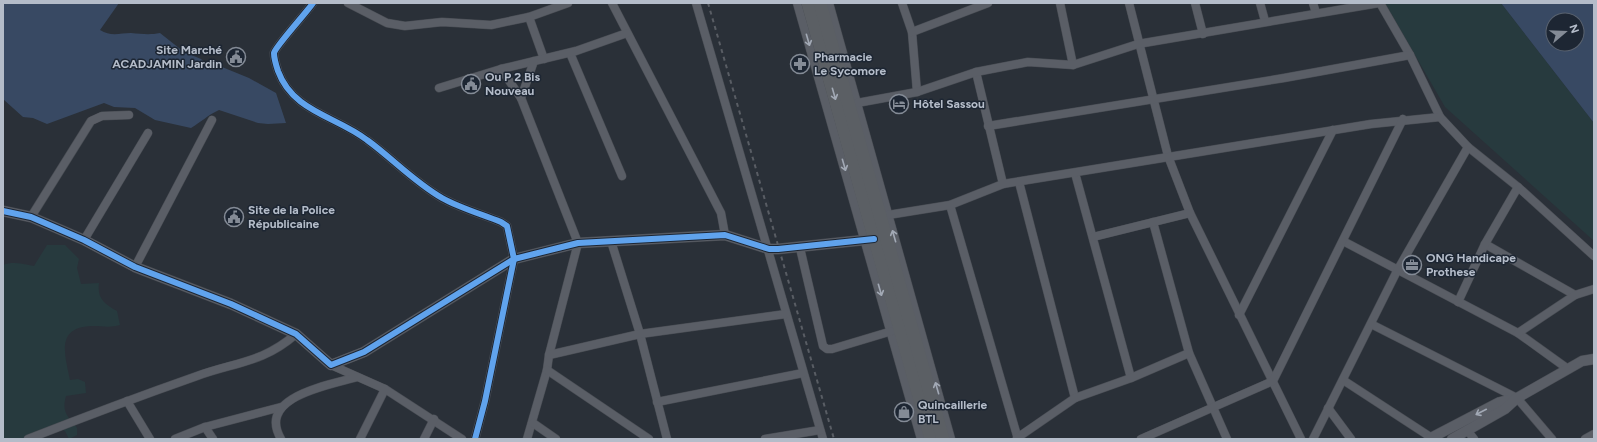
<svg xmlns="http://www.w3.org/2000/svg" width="1597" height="442" viewBox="0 0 1597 442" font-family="Figtree,sans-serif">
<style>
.green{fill:#273a3e}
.water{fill:#384963;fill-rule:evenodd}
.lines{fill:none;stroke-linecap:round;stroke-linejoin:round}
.minor-casing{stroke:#484c53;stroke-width:9}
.tertiary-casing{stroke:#484c53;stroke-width:11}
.trunk-casing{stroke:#474c53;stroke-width:14}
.minor{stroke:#5a5e66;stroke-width:8}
.tertiary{stroke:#5a5e66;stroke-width:10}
.trunk{stroke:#5b5f64;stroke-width:13}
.rail{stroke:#595d64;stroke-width:2;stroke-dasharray:4 4;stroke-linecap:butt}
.cycleway-casing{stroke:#1d2633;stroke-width:8}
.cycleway{stroke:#60a3ed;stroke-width:6}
.oneway{stroke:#a2a9b5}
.labels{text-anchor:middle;stroke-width:3;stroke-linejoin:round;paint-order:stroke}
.poi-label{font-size:12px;font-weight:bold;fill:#b4bcc9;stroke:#1d2633;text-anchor:start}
</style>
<rect width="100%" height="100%" fill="#2a3038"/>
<g class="green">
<polygon points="1385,3 1501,3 1594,123 1594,241 1445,107"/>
<path d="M47 245H65L79 259 77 268 81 284 99 283C97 298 104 304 117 311L120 325C110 328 102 326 92 326 55 327 65 355 70 380L78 379 85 382 86 393 66 396C61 413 69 417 77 428V435L69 439 65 431 59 428 46 434 41 439H3V265C13 261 23 264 34 266Z"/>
</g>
<g class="water">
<path d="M3 3H119L100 30C111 37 120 33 131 33 142 34 150 35 160 33L184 52 201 59 212 69 222 67 249 78 276 93 286 123 268 124 258 123 219 110C208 115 201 122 191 128L155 120 135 108 114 107 104 103 47 124 33 118 23 117 3 99Z"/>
<path d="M1501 3H1594V123ZM1553 20H1577V44H1553Z"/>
</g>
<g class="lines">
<g class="minor-casing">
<g id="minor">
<path d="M313 3C307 12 275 47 274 53 274 59 276 65 278 71 293 112 336 116 367 140 392 158 414 182 442 198 460 208 481 214 501 222L507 226 514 259 485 401 475 439"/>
<polyline points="348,3 387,23 405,26 442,22 491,25 529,17 568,3"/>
<polyline points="612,3 721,213 725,235"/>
<polyline points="696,3 823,439"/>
<polyline points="797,3 921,439"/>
<polyline points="829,3 951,439"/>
<polyline points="902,3 912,32 917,92"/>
<polyline points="1060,3 1073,65"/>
<polyline points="1129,3 1168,156 1190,213 1301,439"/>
<polyline points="1195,3 1203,34"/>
<polyline points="1260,3 1265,21"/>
<polyline points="1313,3 1316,13"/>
<polyline points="1380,3 1410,55 1440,117 1468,147 1518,187 1594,256"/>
<polyline points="529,17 544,59"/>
<polyline points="912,32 988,3"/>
<polyline points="570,53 622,176"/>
<polyline points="501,69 521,98 578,243 549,355 547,370 527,439"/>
<polyline points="976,72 1003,184"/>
<polyline points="439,88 501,69 576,51 627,33"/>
<polyline points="521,98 534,61"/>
<polyline points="857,103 917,92 976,72 1028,62 1073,65 1138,44 1379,3"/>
<polyline points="988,126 1284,78 1410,55"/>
<polyline points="1075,173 1131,378"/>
<polyline points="1019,182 1075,398"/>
<polyline points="950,205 1018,439"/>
<polyline points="888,215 950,205 1003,184 1371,124 1440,117"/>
<polyline points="31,217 91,121 102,116 129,115"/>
<polyline points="1153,222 1189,353 1227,439"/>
<polyline points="1093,237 1190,213"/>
<polyline points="84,240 148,133"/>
<polyline points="611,241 640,334 667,439"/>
<polyline points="1343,241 1518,333 1568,369"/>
<polyline points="1485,244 1575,295"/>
<polyline points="800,248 823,346 827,349 832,349 892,331"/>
<polyline points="135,267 212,120"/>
<polyline points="1458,302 1485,244 1518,187"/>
<polyline points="1239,315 1333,130"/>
<polyline points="1371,324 1517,398 1552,439"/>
<polyline points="1518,333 1575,295 1594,289"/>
<polyline points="549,355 640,334 786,314"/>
<polyline points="331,365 385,389 462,439"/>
<polyline points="547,370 649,439"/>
<polyline points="1343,380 1432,438"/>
<polyline points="127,401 150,439"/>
<polyline points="657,402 803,373"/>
<polyline points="1328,408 1351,439"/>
<polyline points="533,423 556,439"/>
<polyline points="205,427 213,439"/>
<polyline points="1467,430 1474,439"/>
<polyline points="1017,438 1075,398 1131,378 1189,353"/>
<path d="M28 439C84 417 140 396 197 376 235 362 263 363 296 334"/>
<polyline points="175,439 205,427 281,407"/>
<path d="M281 439C256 396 331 385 357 377"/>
<polyline points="360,439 385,389"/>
<polyline points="424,439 434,419"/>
<polyline points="765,439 820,430"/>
<polyline points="1141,439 1273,381 1403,119"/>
<polyline points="1313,439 1397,271 1468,147"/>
<polyline points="1585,439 1594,434"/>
</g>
</g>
<g class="tertiary-casing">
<g id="tertiary">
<polyline points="3,211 31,217 84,240 135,267 231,304 296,334 331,365 364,352 514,259 578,243 725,235 769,249 778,249 874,239"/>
<polyline points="1429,439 1500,402 1517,398"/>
<polyline points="1452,439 1505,409 1517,398 1568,369 1582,361 1594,359"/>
</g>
</g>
<g class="trunk-casing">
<g id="trunk">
<polyline points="808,3 931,439"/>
<polyline points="820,3 943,439"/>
</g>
</g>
<use href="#minor" class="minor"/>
<use href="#tertiary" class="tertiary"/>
<use href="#trunk" class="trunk"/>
<polyline class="rail" points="708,3 834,439"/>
<g class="cycleway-casing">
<g id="cycleway">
<path d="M313 3C307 12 275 47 274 53 274 59 276 65 278 71 293 112 336 116 367 140 392 158 414 182 442 198 460 208 481 214 501 222L507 226 514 259 485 401 475 439"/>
<polyline points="3,211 31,217 84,240 135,267 231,304 296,334 331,365 364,352 514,259 578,243 725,235 769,249 778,249 874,239"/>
</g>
</g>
<use href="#cycleway" class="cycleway"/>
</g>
<defs><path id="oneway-shaft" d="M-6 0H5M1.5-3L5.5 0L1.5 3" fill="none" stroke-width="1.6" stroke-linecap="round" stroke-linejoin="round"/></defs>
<g class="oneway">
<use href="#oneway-shaft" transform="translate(808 40) rotate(74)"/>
<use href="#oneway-shaft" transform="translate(834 94) rotate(74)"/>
<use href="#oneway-shaft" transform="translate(844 165) rotate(74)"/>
<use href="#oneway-shaft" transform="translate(894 236) rotate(-106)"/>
<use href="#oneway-shaft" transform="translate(880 290) rotate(74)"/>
<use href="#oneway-shaft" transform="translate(937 388) rotate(-106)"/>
<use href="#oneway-shaft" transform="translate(1481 412) rotate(153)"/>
</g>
<defs>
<g id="civic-ring" transform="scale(1)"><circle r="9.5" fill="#1d2633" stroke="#848b96" stroke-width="1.5"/><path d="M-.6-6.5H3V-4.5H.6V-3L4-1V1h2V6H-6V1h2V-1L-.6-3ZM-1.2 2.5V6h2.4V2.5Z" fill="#848b96"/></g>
<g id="pharmacy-ring" transform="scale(1)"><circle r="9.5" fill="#1d2633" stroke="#848b96" stroke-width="1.5"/><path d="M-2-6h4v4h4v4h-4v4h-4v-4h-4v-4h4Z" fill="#848b96"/></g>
<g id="hotel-ring" transform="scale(1)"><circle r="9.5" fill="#1d2633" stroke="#848b96" stroke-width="1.5"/><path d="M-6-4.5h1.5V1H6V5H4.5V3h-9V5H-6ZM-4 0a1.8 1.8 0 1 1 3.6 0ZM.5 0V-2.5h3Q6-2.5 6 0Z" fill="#848b96"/></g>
<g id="office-ring" transform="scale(1)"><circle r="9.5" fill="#1d2633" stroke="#848b96" stroke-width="1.5"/><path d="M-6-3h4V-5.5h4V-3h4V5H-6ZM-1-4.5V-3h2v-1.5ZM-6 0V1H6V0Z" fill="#848b96"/></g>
<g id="shop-ring" transform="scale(1)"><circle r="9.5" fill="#1d2633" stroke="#848b96" stroke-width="1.5"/><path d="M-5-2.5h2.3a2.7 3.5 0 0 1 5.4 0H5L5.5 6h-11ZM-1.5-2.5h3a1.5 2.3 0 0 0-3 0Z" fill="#848b96"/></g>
</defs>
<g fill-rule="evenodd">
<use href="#civic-ring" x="236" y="57"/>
<use href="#pharmacy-ring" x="800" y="64"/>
<use href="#civic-ring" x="471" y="84"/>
<use href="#hotel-ring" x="899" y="104"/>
<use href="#civic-ring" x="234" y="217"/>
<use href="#office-ring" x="1412" y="265"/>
<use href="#shop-ring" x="904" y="412"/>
</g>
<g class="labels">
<g class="poi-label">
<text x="222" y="54" text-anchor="end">Site Marché<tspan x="222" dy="14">ACADJAMIN Jardin</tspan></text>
<text x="814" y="61">Pharmacie<tspan x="814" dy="14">Le Sycomore</tspan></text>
<text x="485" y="81">Ou P 2 Bis<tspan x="485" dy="14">Nouveau</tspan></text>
<text x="913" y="108">Hôtel Sassou</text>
<text x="248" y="214">Site de la Police<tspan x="248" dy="14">Républicaine</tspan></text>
<text x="1426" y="262">ONG Handicape<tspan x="1426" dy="14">Prothese</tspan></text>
<text x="918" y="409">Quincaillerie<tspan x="918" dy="14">BTL</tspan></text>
</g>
</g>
<rect width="1597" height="442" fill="none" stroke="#b4bcc9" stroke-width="8"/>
<g transform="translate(1565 32) rotate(71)"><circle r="19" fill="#1d2633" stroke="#59626f"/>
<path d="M0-3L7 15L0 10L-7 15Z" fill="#848b96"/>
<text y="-6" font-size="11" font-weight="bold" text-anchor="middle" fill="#b4bcc9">N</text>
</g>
</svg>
